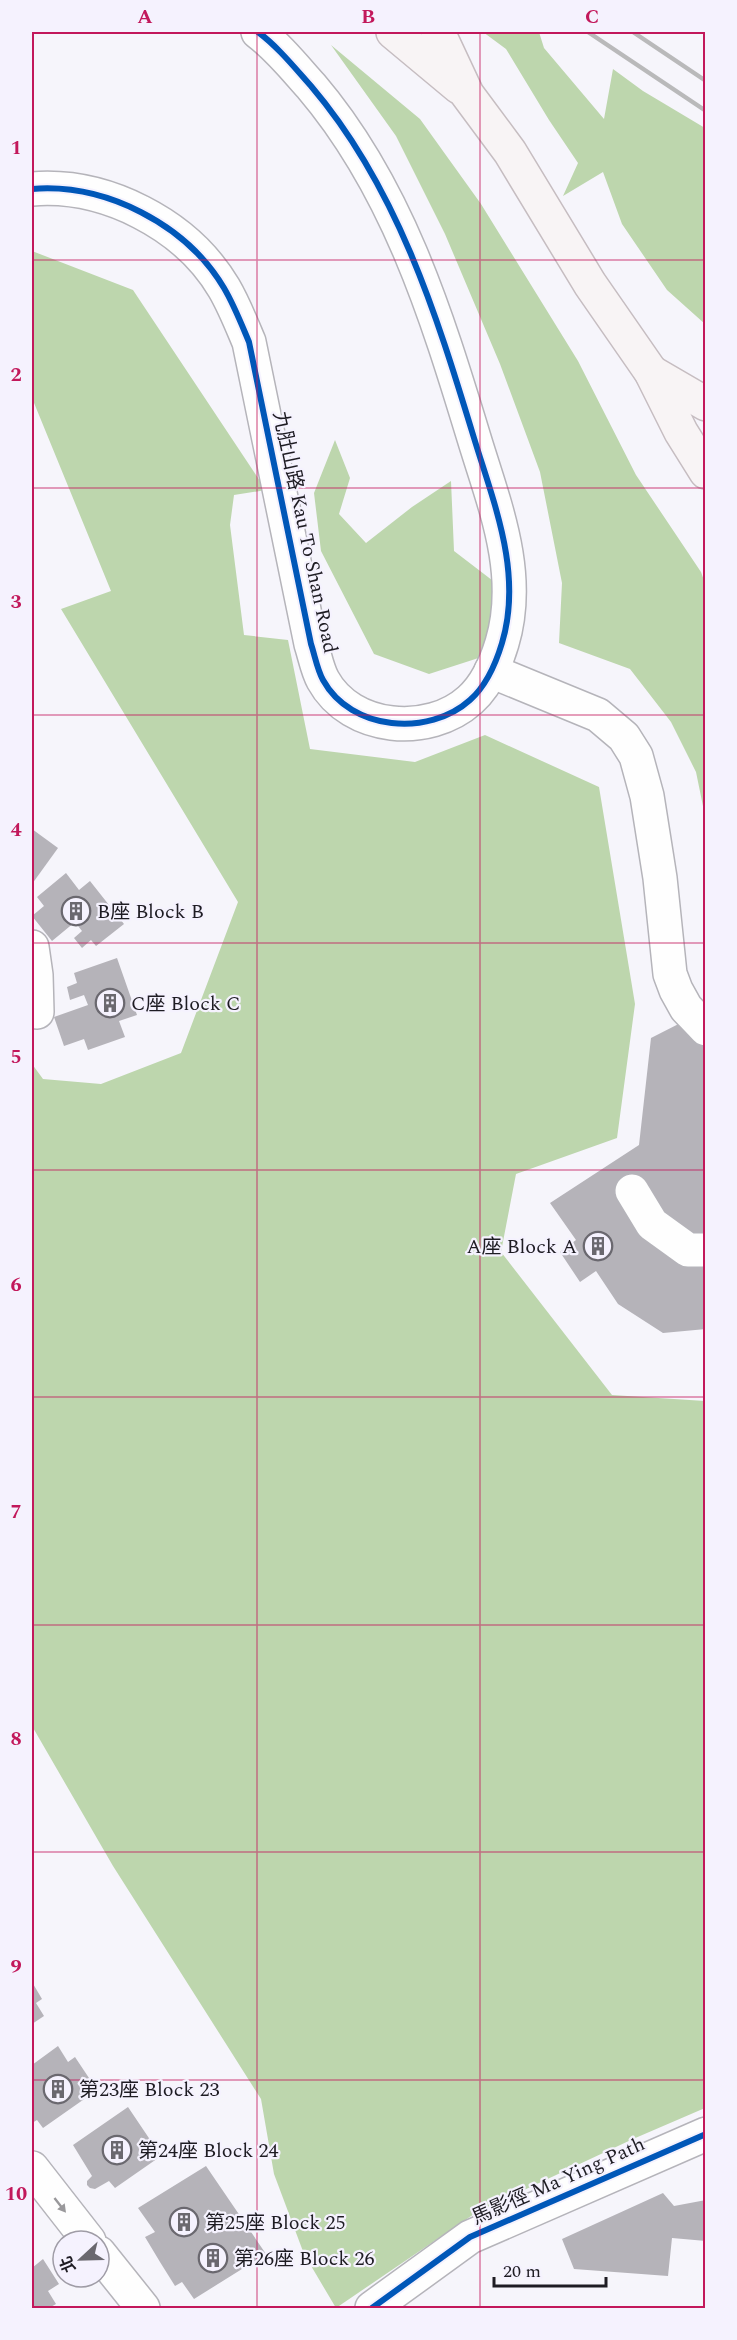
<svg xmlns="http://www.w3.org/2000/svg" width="737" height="2340" viewBox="0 0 737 2340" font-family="Spectral,'Noto Sans TC',serif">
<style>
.forest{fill:#bdd6ad}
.building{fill:#b5b3b9}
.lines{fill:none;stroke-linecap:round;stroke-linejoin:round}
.minor-casing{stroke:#b5b4ba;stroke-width:36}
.major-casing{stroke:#c6bdc1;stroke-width:36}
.minor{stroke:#fefefe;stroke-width:33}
.major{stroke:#f8f4f5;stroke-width:33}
.rail{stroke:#b9b9ba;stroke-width:4.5}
.cycleway-casing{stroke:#f5f2fe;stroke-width:10}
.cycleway{stroke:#0057b8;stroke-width:6}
.oneway{fill:#99989b}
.grid{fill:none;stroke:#c2185b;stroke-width:1.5;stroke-opacity:0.55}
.labels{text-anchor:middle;stroke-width:4.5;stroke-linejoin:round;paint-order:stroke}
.street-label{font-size:20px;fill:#1e1c23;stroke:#f5f2fe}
.poi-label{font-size:20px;fill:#1e1c23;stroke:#f5f2fe;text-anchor:start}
.neatline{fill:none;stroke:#c2185b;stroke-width:2}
.grid-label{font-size:20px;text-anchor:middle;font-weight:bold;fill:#c2185b}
</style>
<rect width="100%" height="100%" fill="#f6f5fb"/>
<g class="forest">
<polygon points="483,32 539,32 544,48 604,119 613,69 643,91 705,128 705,324 667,290 622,224 603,172 563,196 578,163 549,120 506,49"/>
<polygon points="331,45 420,119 481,204 578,361 636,475 701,572 706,586 705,816 696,772 671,722 630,669 559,643 562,583 540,472 500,364 445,234 396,136"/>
<polygon points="32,251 133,290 266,490 234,495 230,525 244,635 288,640 310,749 415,762 485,735 599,787 635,1004 617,1138 516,1174 501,1252 612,1395 705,1401 705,2108 633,2139 477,2212 336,2308 304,2254 274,2174 261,2099 113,1866 32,1726 32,1064 43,1079 101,1084 181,1053 238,902 61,609 111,591 32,398"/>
<polygon points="335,440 350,478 339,514 366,543 412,507 451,481 454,551 501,587 494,653 429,674 374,654 321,551 314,493"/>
</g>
<g class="building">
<polygon points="32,829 58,848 32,884"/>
<polygon points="66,873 79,890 90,881 124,924 96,946 91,940 82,948 74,938 82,931 75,922 52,941 32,916 44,906 37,897"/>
<polygon points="117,958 137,1015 119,1021 125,1037 88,1050 84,1039 64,1046 54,1017 88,1005 84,995 70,1000 67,987 77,983 74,973"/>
<polygon points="706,1010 706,1329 663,1333 618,1304 596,1271 580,1282 560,1252 576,1240 550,1203 639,1145 651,1038"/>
<polygon points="32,1982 42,1999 36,2003 44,2016 32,2024"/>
<polygon points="58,2046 68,2062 75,2057 89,2078 81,2083 90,2095 43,2128 37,2120 32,2123 32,2065"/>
<polygon points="128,2107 161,2156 115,2188 109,2181 95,2189 90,2188 87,2185 87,2181 92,2176 73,2145"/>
<polygon points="206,2166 266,2254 194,2299 182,2282 175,2286 160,2262 145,2237 155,2232 138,2208"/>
<polygon points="663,2193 674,2206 706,2200 706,2241 672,2238 668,2276 574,2269 562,2239"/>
<polygon points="43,2259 59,2284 48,2291 56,2304 49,2308 32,2308 32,2268"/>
</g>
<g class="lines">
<g class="minor-casing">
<g id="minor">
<path d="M32 189C105 183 186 224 224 288 234 305 241 323 249 342L311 644C315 656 317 669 323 680 351 731 429 737 470 700 486 686 496 663 502 643 523 573 494 504 474 438 436 313 397 187 311 86 294 67 278 47 258 32"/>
<polyline points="491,671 598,715 624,737 636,756 647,796 660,878 670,974 676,990 686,1008 706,1029"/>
<polyline points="32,947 36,975 37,1012"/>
<polyline points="632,1191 652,1224 688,1250 706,1250"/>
<polyline points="32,2168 89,2241"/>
<polyline points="99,2253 143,2308"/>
<polyline points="372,2308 470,2237 706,2134"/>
</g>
</g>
<g class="major-casing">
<g id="major">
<polyline points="393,32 459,87"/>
<polyline points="438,32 467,94 510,152 590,284 651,372 681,432 706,472"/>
<polyline points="651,372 706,404"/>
</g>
</g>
<use href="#minor" class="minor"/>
<use href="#major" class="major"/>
<g class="rail">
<polyline points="588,32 706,111"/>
<polyline points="633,32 706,81"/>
</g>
<g class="cycleway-casing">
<g id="cycleway">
<path d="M32 189C105 183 186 224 224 288 234 305 241 323 249 342L311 644C315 656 317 669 323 680 351 731 429 737 470 700 486 686 496 663 502 643 523 573 494 504 474 438 436 313 397 187 311 86 294 67 278 47 258 32"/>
<polyline points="372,2308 470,2237 706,2134"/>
</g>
</g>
<use href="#cycleway" class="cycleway"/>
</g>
<defs><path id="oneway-solid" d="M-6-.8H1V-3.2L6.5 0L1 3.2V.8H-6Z" transform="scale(1.5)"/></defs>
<use class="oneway" href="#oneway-solid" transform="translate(60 2205) rotate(52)"/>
<path class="grid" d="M257 32V2308M480 32V2308M32 260H706M32 488H706M32 715H706M32 943H706M32 1170H706M32 1397H706M32 1625H706M32 1852H706M32 2080H706"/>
<defs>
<g id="building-ring" transform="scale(1.5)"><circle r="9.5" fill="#f5f2fe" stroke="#6a686f" stroke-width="1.5"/><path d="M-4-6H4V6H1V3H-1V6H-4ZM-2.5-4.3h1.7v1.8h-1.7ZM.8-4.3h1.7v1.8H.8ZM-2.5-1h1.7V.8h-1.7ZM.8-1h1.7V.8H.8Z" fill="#6a686f"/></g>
</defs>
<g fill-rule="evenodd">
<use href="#building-ring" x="76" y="911"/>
<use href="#building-ring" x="110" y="1003"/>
<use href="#building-ring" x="598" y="1246"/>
<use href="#building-ring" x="58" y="2089"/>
<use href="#building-ring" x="117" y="2150"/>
<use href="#building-ring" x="184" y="2222"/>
<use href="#building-ring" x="213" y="2258"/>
</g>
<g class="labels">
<g class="street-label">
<text transform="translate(306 532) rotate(78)" y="7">九肚山路 Kau To Shan Road</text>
<text transform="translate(558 2180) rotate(-24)" y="7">馬影徑 Ma Ying Path</text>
</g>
<g class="poi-label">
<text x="97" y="918">B座 Block B</text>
<text x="131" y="1010">C座 Block C</text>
<text x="577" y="1253" text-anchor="end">A座 Block A</text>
<text x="79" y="2096">第23座 Block 23</text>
<text x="138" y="2157">第24座 Block 24</text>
<text x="205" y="2229">第25座 Block 25</text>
<text x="234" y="2265">第26座 Block 26</text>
</g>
</g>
<rect width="737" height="2340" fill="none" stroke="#f5f2fe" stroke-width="66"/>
<g transform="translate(81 2259) rotate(248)"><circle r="28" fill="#f5f2fe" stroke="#9f9ca6" stroke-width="1.5"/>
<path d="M0-4.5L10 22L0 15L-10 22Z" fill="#6a686f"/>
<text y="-9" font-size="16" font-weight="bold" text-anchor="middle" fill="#1e1c23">北</text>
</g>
<path d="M494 2277v9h112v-9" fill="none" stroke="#1e1c23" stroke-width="3"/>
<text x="503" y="2277" font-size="18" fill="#1e1c23" stroke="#f5f2fe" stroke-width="4.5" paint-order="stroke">20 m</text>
<rect x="33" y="33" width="671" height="2274" class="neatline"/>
<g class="grid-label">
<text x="145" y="23">A</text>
<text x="368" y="23">B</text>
<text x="592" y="23">C</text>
<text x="16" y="154">1</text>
<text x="16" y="381">2</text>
<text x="16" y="608">3</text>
<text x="16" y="836">4</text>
<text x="16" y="1063">5</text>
<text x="16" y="1291">6</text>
<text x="16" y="1518">7</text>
<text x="16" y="1745">8</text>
<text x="16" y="1973">9</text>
<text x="16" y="2200">10</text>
</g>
</svg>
